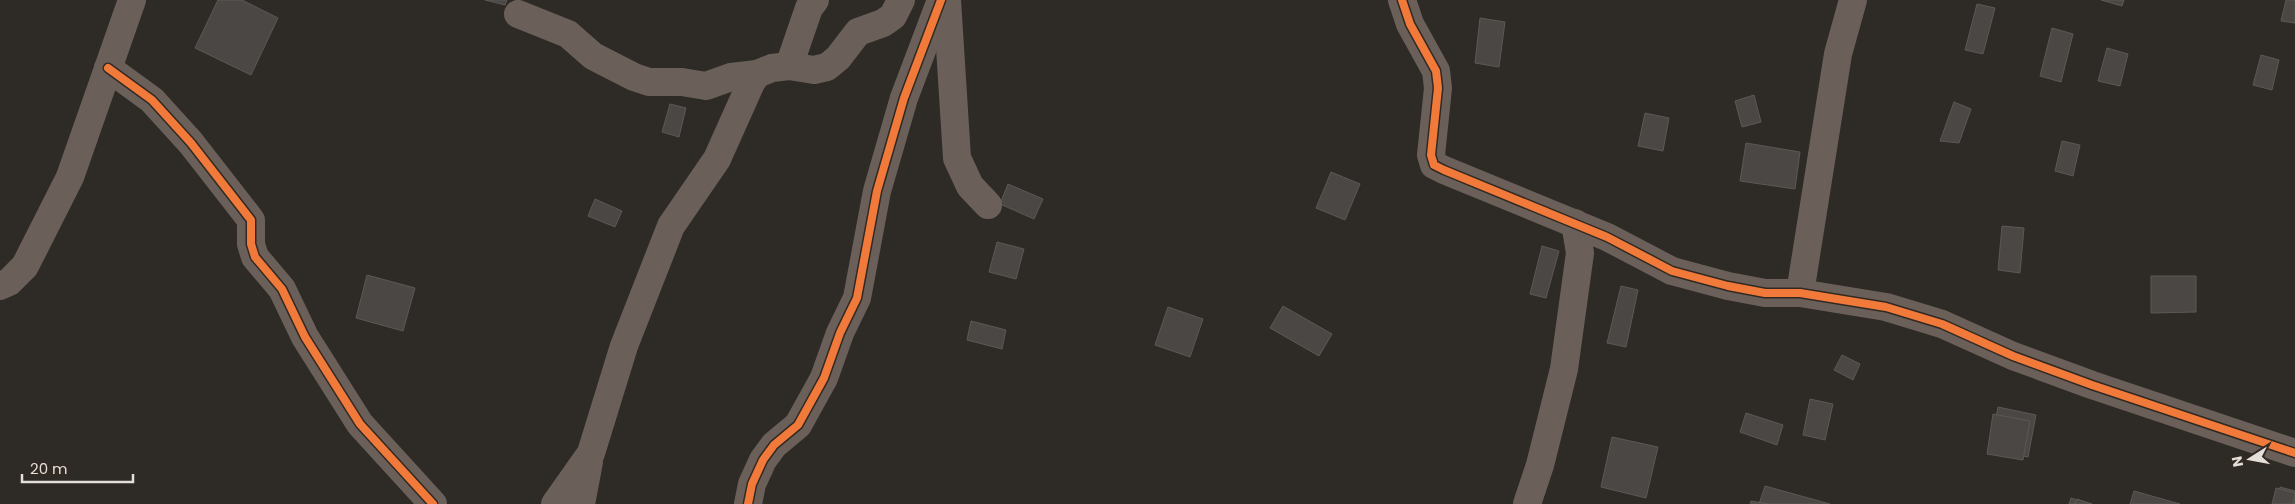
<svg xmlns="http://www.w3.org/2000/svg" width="2295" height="504" viewBox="0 0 2295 504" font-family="Poppins,sans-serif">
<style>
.building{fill:#4b4744;stroke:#5c5855}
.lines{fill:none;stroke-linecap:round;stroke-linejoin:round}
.minor{stroke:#6a6059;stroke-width:28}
.cycleway-casing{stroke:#322923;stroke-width:11}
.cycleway{stroke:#f17a3a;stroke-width:8}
</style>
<rect width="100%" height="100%" fill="#2e2a26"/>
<g class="building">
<polygon points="218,0 242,0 278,18 251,75 195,48"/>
<polygon points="485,0 507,0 505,5"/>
<polygon points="2101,0 2124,0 2122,6"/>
<polygon points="2286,0 2295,0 2295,23 2281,21"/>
<polygon points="1977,4 1995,8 1983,54 1965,50"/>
<polygon points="1480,18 1505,22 1499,67 1475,63"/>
<polygon points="2052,28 2073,34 2061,82 2040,76"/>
<polygon points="2107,48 2128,54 2120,86 2098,81"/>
<polygon points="2261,55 2279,60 2272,90 2253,85"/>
<polygon points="1754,95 1761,122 1742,127 1735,101"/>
<polygon points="1954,102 1971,109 1959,143 1940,141"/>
<polygon points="670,104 686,108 679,137 662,132"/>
<polygon points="1645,113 1669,118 1663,151 1638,146"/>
<polygon points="2062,141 2080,145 2073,176 2055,171"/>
<polygon points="1746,143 1800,152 1795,189 1740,181"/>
<polygon points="1331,172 1360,184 1345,220 1316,208"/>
<polygon points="1008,184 1043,199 1034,219 1000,204"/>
<polygon points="595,199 622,211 615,227 588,216"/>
<polygon points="2002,226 2024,228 2020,273 1998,270"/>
<polygon points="997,242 1024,249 1016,279 989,272"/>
<polygon points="1542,246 1559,251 1546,298 1530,294"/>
<polygon points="367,275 415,288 403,331 356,318"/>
<polygon points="2151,276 2196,276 2196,312 2151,313"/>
<polygon points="1621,286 1638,290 1626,347 1607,343"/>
<polygon points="1283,306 1332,334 1319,356 1270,328"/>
<polygon points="1168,307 1203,319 1190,357 1155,345"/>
<polygon points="971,321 1006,330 1002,349 967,340"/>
<polygon points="1842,355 1860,364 1853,380 1834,370"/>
<polygon points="1810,399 1833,404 1825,440 1803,435"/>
<polygon points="1998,407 2036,415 2028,457 1990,450"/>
<polygon points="1746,413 1783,425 1777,445 1740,432"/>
<polygon points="1993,414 2030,421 2023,460 1987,454"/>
<polygon points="1612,437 1658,447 1646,498 1601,487"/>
<polygon points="1765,486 1830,504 1759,504"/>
<polygon points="2280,487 2295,491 2295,504 2275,504"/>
<polygon points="2276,488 2295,493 2293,504 2272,504"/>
<polygon points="2134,491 2180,504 2130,504"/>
<polygon points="2071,498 2090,504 2069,504"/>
<polygon points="2077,499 2092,504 2075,504"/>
<polygon points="1751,501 1769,504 1750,504"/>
</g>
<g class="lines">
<g class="minor">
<polyline points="947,0 957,158 970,186 988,205"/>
<polyline points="1402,0 1410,24 1436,71 1438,88 1431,155 1434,165 1444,170 1607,237 1672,271 1728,286 1765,293 1800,293 1886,307 1942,324 2013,356 2092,385 2295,453"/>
<polyline points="518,14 568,34 593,56 634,77 649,82 682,82 706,86 731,77 757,74 772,68 789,66 814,70 827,67 838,58 858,32 883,23 893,16 901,0"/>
<polyline points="789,66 809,8 815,0"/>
<polyline points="108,68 152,100 191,143 251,220 251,244 255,257 282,289 305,337 360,424 433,504"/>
<polyline points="0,286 9,282 25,266 70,177 132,0"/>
<polyline points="1800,293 1838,54 1853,0"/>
<polyline points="555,504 591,453 624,346 671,226 717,159 751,83 757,74"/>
<polyline points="581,504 589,462"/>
<polyline points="748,504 752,484 763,460 774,445 798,425 824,378 840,333 857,298 877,191 904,98 941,0"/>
<polyline points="1527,504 1540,465 1564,369 1580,253 1575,223"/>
</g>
<g class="cycleway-casing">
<g id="cycleway">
<polyline points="1402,0 1410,24 1436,71 1438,88 1431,155 1434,165 1444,170 1607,237 1672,271 1728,286 1765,293 1800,293 1886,307 1942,324 2013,356 2092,385 2295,453"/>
<polyline points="108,68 152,100 191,143 251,220 251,244 255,257 282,289 305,337 360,424 433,504"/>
<polyline points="748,504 752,484 763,460 774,445 798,425 824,378 840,333 857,298 877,191 904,98 941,0"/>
</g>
</g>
<use href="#cycleway" class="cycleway"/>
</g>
<g transform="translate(2250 459) rotate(259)" stroke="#322923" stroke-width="4" paint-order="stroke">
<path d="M0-4L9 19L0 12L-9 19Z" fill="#e5dfdb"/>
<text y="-8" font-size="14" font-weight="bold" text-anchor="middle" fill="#e5dfdb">N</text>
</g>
<path d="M22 474v8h111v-8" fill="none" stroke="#e5dfdb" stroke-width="2.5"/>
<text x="30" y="474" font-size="15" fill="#e5dfdb" stroke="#322923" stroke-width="4" paint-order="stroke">20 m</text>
</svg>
